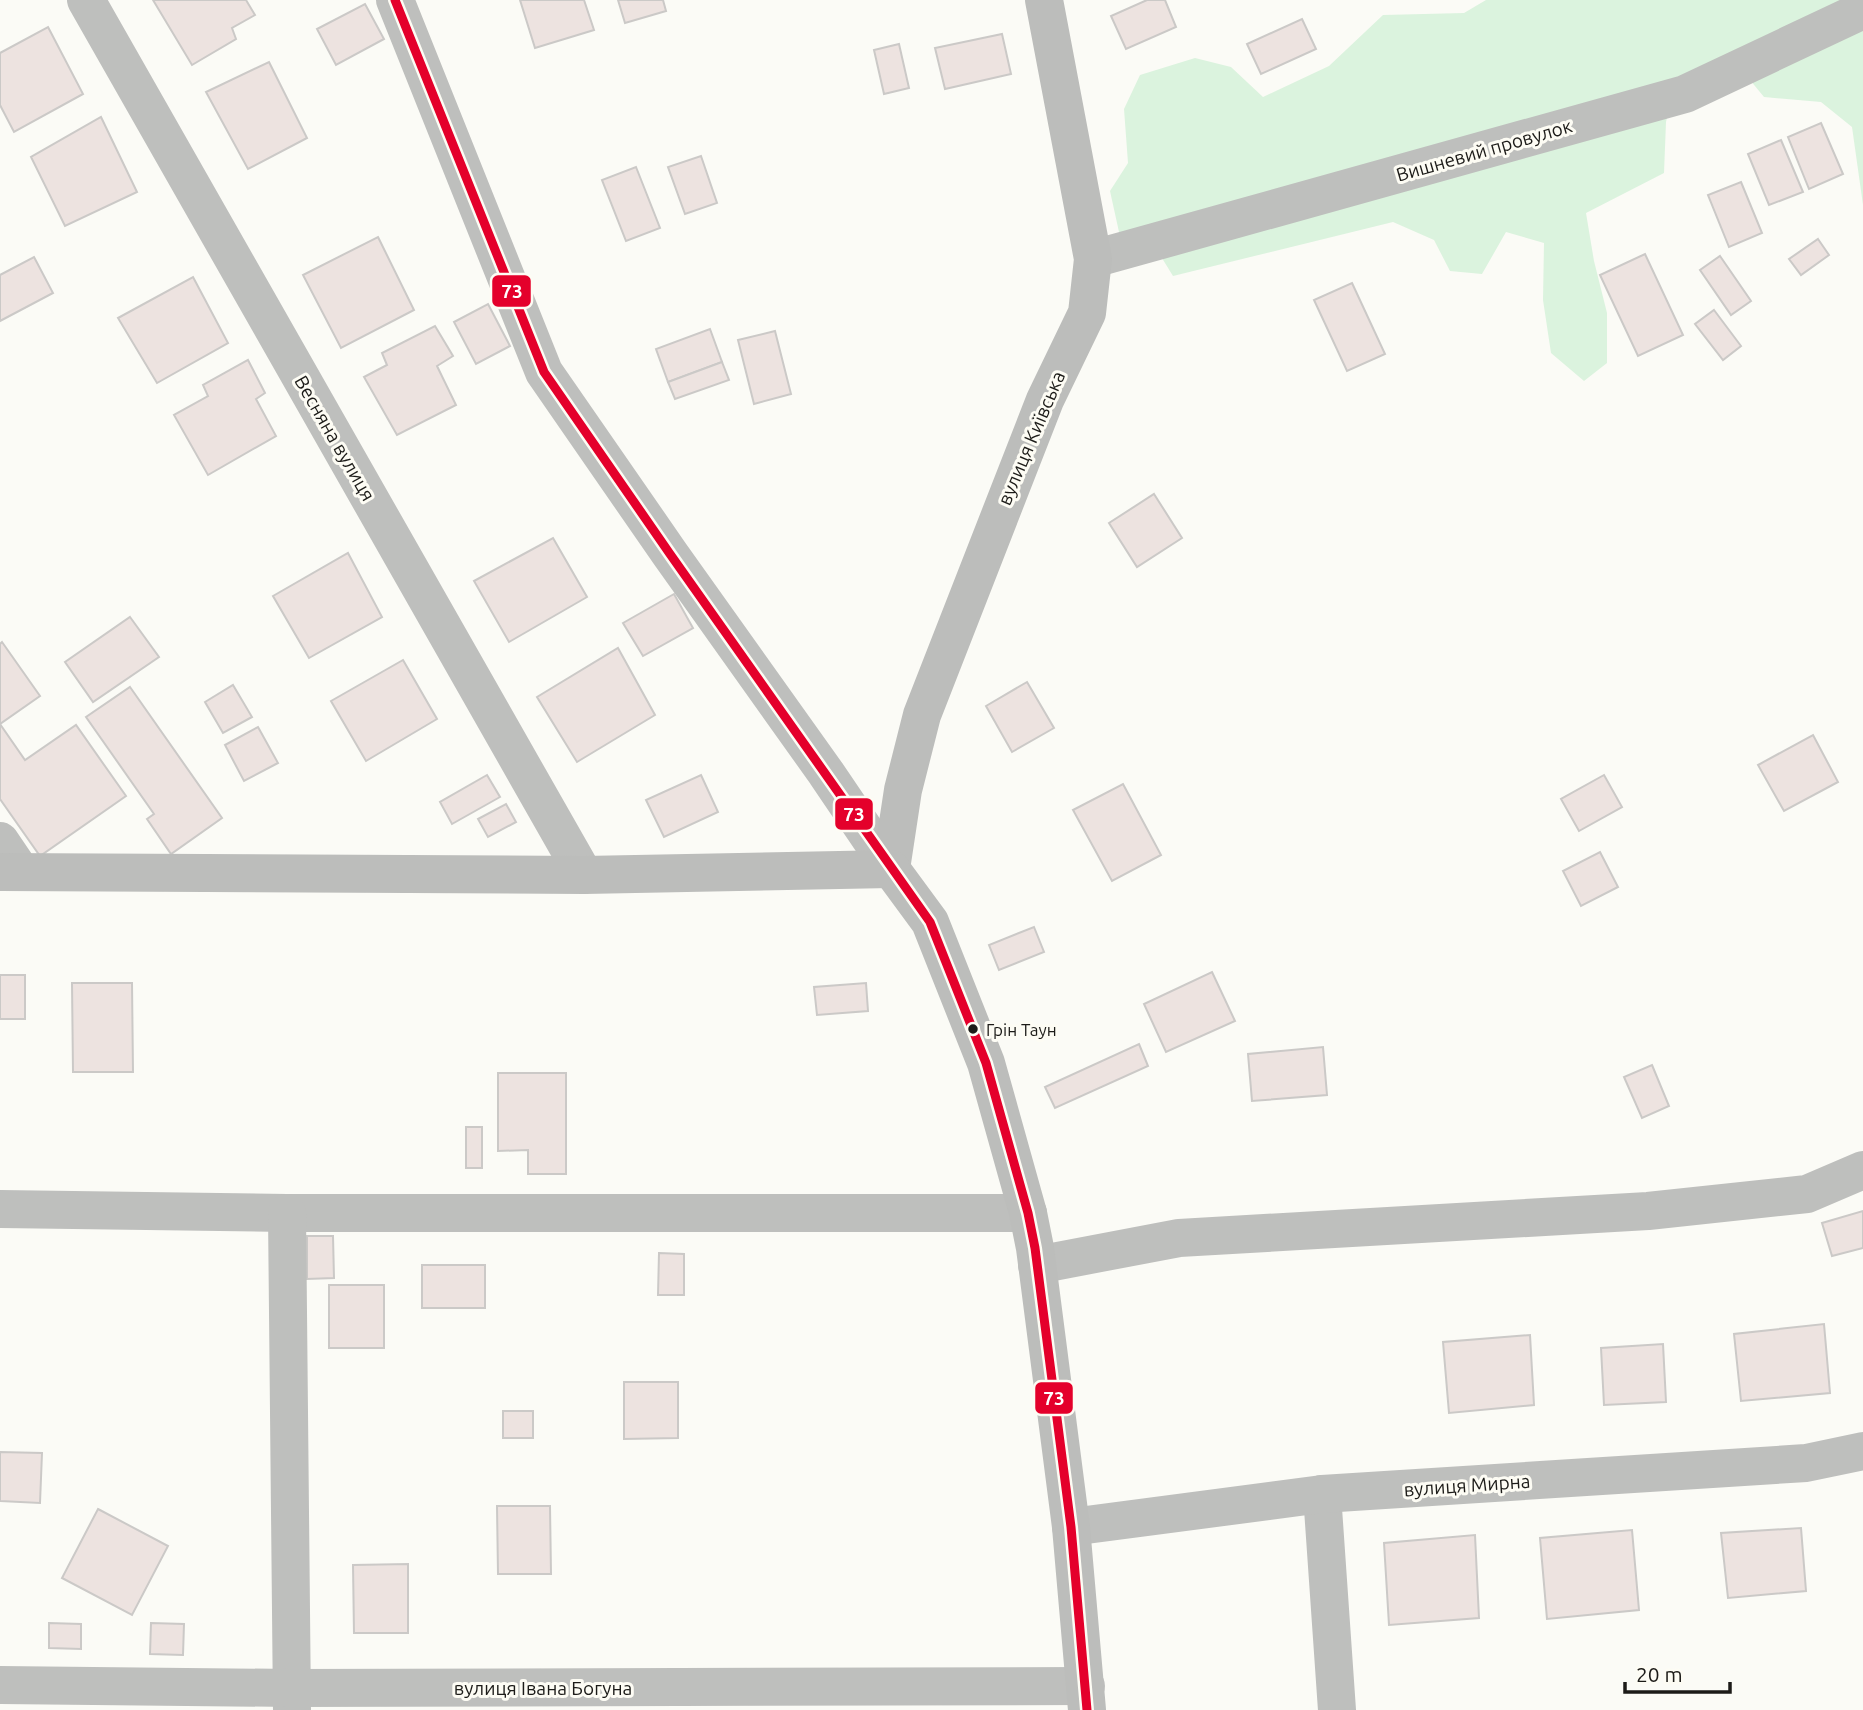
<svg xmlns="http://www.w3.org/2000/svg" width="1863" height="1710" viewBox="0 0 1863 1710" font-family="Ubuntu,sans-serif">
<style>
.green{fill:#dbf3de}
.building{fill:#ede3e0;stroke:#cbc9c7;stroke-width:2}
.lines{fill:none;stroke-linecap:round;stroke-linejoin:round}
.street{stroke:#bebfbd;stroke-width:38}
.secondary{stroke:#bcbdbb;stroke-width:38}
.bus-1-casing{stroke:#fdfcf4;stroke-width:14}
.bus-1{stroke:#e4002b;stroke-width:9}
.bus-dot{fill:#1c1b18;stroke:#fdfcf4;stroke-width:2.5}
.labels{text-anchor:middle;stroke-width:6;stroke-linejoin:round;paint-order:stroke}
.bus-label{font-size:17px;fill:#1c1b18;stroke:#fdfcf4;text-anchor:start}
.street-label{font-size:19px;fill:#1c1b18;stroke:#fdfcf4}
.line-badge{stroke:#fdfcf4;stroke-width:2.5}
.badge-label{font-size:19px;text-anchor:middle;font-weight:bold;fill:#fff}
</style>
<rect width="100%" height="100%" fill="#fbfbf6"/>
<polygon class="green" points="1486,0 1863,0 1863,205 1852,127 1821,102 1764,97 1750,80 1675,81 1666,122 1664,173 1586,213 1594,261 1607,313 1607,363 1584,381 1551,353 1543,300 1544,243 1506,232 1482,274 1450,271 1434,240 1393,222 1173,276 1157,250 1119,232 1110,191 1128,163 1124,109 1140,75 1195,58 1231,67 1263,97 1329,66 1383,15 1464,13"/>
<g class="building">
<polygon points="153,0 246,0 255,15 232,28 236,39 192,65"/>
<polygon points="520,0 584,0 594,30 535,48"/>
<polygon points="618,0 663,0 666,11 625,23"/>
<polygon points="1147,0 1165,0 1176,27 1126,49 1111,16"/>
<polygon points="365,4 384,39 336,65 317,29"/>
<polygon points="1302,19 1316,49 1261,74 1247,44"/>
<polygon points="48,27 83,94 14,132 0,105 0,53"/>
<polygon points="1002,34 1011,74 945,89 935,48"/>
<polygon points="899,44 909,88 884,94 874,50"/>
<polygon points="269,62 307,138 248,169 206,92"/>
<polygon points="101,117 137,192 65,226 31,157"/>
<polygon points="1821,123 1843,174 1809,189 1788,137"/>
<polygon points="1781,140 1803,192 1769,205 1748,154"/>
<polygon points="701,156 717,203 685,214 668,167"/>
<polygon points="636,167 660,228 626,241 602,180"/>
<polygon points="1741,182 1762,233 1729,247 1708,195"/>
<polygon points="378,237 414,310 341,348 303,275"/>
<polygon points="1818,239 1829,255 1801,275 1789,259"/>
<polygon points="1645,254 1683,335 1638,356 1600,275"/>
<polygon points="1720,256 1751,301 1731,315 1700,270"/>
<polygon points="34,257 53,293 0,321 0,275"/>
<polygon points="193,277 228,343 157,383 118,318"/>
<polygon points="1352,283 1385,354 1347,371 1314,300"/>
<polygon points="488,304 510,346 476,364 454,322"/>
<polygon points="1714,310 1741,346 1723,360 1695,324"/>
<polygon points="435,326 453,356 437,366 456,405 397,435 364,377 387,365 382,353"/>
<polygon points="710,329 722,362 668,382 656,349"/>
<polygon points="775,331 791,394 754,404 738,340"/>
<polygon points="248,360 265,393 256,399 276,436 208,475 174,415 208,396 203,385"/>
<polygon points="722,362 729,380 675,399 668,382"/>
<polygon points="1154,494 1182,538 1137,567 1109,523"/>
<polygon points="553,538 587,597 509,642 474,581"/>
<polygon points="348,553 382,617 309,658 273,596"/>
<polygon points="674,594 693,628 643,656 623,623"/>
<polygon points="130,617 159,657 93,702 65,662"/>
<polygon points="2,642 40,696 0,724 0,644"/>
<polygon points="618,648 655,715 577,762 537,697"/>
<polygon points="403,660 437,719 366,761 331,701"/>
<polygon points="1027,682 1054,728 1012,752 986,706"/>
<polygon points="233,685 252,717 223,733 205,702"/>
<polygon points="130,687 222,818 171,854 147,819 154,814 86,717"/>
<polygon points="0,724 25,760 76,725 126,796 40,856 0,799"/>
<polygon points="258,727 278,763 244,781 225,745"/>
<polygon points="1813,735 1838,782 1784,811 1758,765"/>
<polygon points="487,775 500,797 452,824 440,802"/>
<polygon points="701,775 718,812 664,837 646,800"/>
<polygon points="1604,775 1622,807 1579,831 1561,799"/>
<polygon points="1123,784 1161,855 1112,881 1073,810"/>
<polygon points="506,804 516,822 488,837 478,819"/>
<polygon points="1600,852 1618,887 1581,906 1563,871"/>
<polygon points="1034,927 1044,952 999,970 989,945"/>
<polygon points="1212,972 1235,1021 1166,1052 1144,1004"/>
<rect x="0" y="975" width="25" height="44"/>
<polygon points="72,983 132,983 133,1072 73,1072"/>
<polygon points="866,983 868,1011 817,1015 814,987"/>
<polygon points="1139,1044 1148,1066 1055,1108 1045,1087"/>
<polygon points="1323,1047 1327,1095 1252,1101 1248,1054"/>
<polygon points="1652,1065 1669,1106 1642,1118 1624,1077"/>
<polygon points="498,1073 566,1073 566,1174 528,1174 528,1150 498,1151"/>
<rect x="466" y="1127" width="16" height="41"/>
<polygon points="1863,1211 1863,1248 1832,1256 1822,1223"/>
<polygon points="307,1236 333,1236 334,1278 307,1279"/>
<polygon points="659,1253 684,1254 684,1295 658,1295"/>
<rect x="422" y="1265" width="63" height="43"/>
<rect x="329" y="1285" width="55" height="63"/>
<polygon points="1824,1324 1830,1393 1741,1401 1734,1334"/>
<polygon points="1530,1335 1534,1405 1449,1413 1443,1342"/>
<polygon points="1663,1344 1666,1402 1604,1405 1601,1348"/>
<polygon points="624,1382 678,1382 678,1438 624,1439"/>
<rect x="503" y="1411" width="30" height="27"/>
<polygon points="0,1452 42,1453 40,1503 0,1501"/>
<polygon points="497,1506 550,1506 551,1574 498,1574"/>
<polygon points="98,1509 168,1546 132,1615 62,1578"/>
<polygon points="1801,1528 1806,1591 1728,1598 1721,1533"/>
<polygon points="1632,1530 1639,1610 1547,1619 1540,1538"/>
<polygon points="1475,1535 1479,1618 1389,1625 1384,1543"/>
<polygon points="408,1564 408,1633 354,1633 353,1565"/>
<polygon points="49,1623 81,1624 81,1649 49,1648"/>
<polygon points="151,1623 184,1624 183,1655 150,1654"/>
</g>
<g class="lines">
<g class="street">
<polyline points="86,0 584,875"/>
<polyline points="395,0 544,372 670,554 826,773 891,869"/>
<polyline points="1093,259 1685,94 1863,10"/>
<polyline points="0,841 21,872"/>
<polyline points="0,1209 287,1213 1028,1213"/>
<polyline points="287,1213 292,1710"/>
<polyline points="1037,1265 1179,1238 1648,1211 1807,1194 1863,1170"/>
<polyline points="1322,1494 1337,1710"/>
<polyline points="1071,1527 1322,1494 1806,1463 1863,1451"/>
<polyline points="0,1685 292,1688 1086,1686"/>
</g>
<g class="secondary">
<polyline points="891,869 903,790 922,715 1045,400 1087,313 1093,259 1044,0"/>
<polyline points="891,869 930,922 986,1063 1028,1213 1035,1248 1071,1527 1087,1710"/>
<polyline points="0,872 584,875 891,869"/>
</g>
<g class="bus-1-casing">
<polyline id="bus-1" points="395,0 544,372 670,554 930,922 986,1063 1028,1213 1035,1248 1071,1527 1087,1710"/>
</g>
<use href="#bus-1" class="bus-1"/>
</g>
<circle class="bus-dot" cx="973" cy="1029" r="6"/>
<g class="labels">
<g class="bus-label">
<text x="986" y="1036">Грін Таун</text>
</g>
<g class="street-label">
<text transform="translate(1484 150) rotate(-16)" y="7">Вишневий провулок</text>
<text transform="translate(335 438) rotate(60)" y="7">Весняна вулиця</text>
<text transform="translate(1031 438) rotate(-67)" y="7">вулиця Київська</text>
<text transform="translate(1467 1485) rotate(-4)" y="7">вулиця Мирна</text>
<text x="543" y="1695">вулиця Івана Богуна</text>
</g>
</g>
<g class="line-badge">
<rect x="491" y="274" width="41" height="34" rx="7" fill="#e4002b"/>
<rect x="834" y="797" width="40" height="34" rx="7" fill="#e4002b"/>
<rect x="1034" y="1381" width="40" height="34" rx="7" fill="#e4002b"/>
</g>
<g class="badge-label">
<text x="512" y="298">73</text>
<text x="854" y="821">73</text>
<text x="1054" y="1405">73</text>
</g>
<path d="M1625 1682v10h105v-10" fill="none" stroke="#1c1b18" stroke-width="3.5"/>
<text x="1636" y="1682" font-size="21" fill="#1c1b18" stroke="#fdfcf4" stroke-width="5" paint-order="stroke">20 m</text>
</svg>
